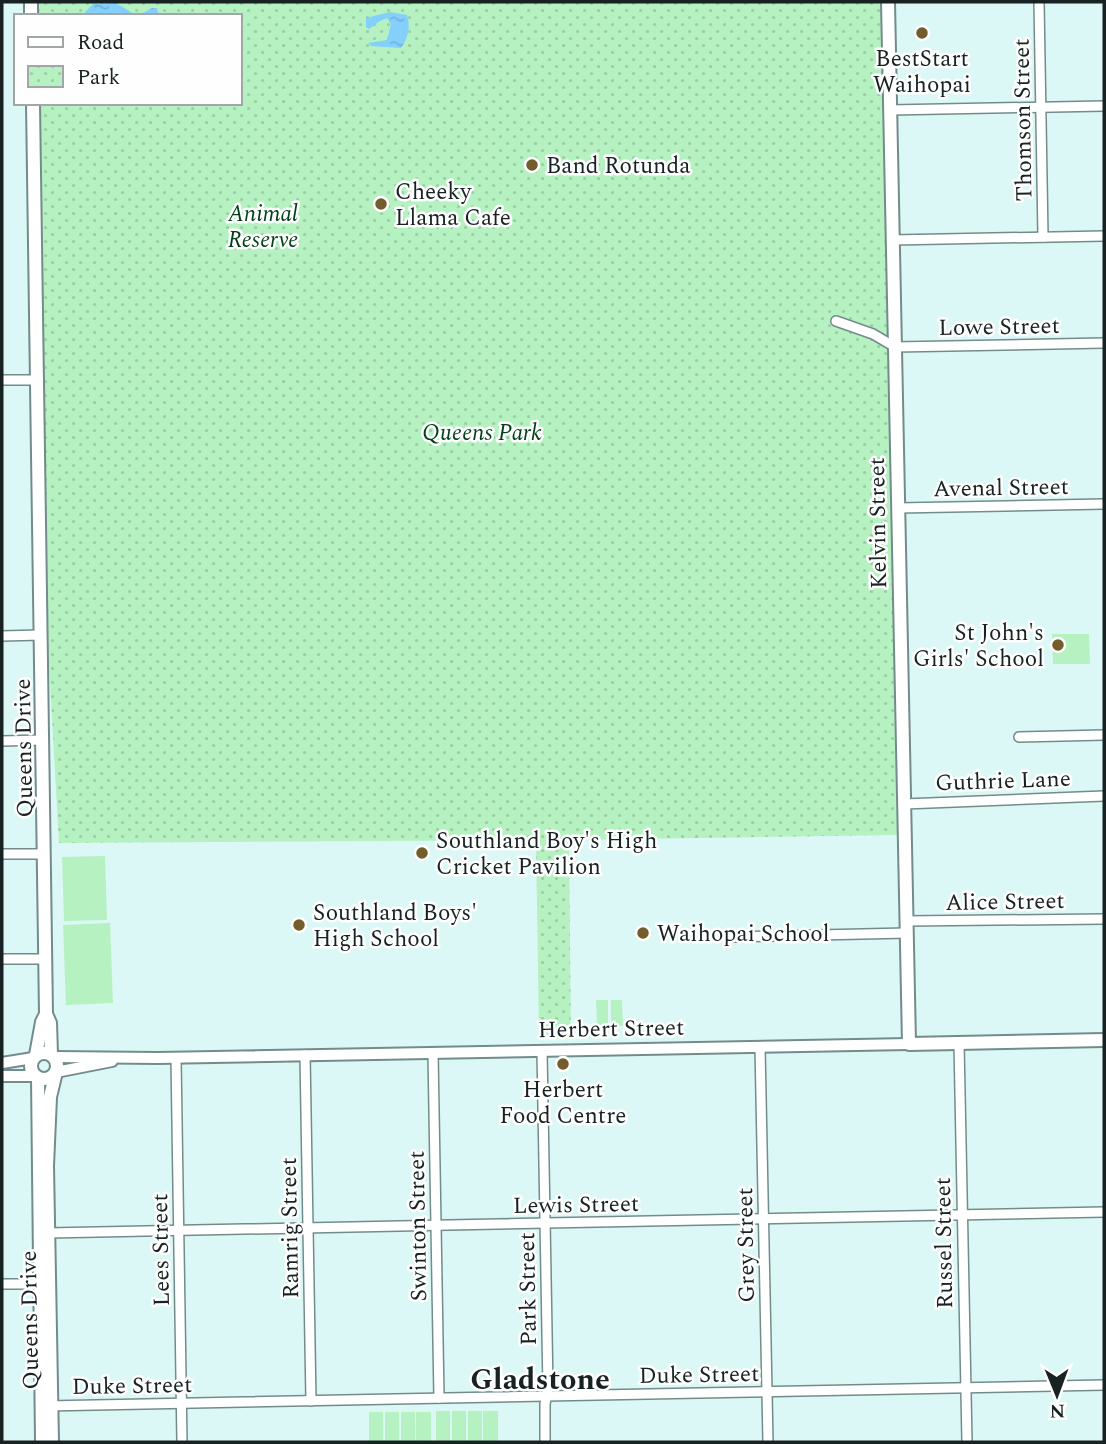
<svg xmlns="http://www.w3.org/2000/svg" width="1106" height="1444" viewBox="0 0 1106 1444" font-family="Spectral,serif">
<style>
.green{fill:#b6f1c1}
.park{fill:url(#park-dots)}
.water{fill:url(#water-ripples)}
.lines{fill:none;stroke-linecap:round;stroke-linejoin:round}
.minor-casing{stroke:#738c8b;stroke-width:12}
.tertiary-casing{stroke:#738c8b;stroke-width:14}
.secondary-casing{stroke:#738c8b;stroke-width:16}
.minor{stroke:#fff;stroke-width:9}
.tertiary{stroke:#fff;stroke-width:10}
.secondary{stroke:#fff;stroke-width:12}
.poi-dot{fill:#735d2d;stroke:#fefefe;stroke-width:2.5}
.labels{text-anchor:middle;stroke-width:5;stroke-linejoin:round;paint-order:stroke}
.poi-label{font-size:23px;fill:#182222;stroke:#fefefe;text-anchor:start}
.street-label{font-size:23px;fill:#182222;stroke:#fefefe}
.park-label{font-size:23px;font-style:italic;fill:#004119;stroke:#fefefe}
.district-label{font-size:30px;font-weight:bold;fill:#182222;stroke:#fefefe}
</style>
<defs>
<pattern id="park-dots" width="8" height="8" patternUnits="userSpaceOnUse" patternTransform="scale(1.75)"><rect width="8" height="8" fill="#b6f1c1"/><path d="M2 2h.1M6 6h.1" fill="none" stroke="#9ccea6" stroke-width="1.8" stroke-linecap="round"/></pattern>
<pattern id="water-ripples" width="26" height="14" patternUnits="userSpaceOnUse" patternTransform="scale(1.75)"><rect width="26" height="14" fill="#84d0fd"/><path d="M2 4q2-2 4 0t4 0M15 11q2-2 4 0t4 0" fill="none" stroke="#71b2d9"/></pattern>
</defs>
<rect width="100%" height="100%" fill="#dcf8f6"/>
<g class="green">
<polygon points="1052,634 1089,634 1090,664 1053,664"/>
<polygon points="105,856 107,920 64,921 62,857"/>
<polygon points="110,923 113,1003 66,1005 63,925"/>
<polygon points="596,1000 608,1000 608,1026 597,1026"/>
<polygon points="611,1000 622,1000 623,1026 611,1026"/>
<rect x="436" y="1411" width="14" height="31"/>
<rect x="452" y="1411" width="14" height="31"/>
<rect x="468" y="1411" width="14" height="31"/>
<rect x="483" y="1411" width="15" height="31"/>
<rect x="369" y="1412" width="14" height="30"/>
<rect x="385" y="1412" width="14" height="30"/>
<rect x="401" y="1412" width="14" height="30"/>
<rect x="416" y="1412" width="15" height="30"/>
</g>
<polygon class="park" points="39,2 881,2 898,835 569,840 571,1039 539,1039 536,840 59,843 47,628 39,103 240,103 240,16 39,16"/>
<g class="water">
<path d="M94 3C103 7 108 1 116 4 134 10 131 21 152 8H157L159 16H87L85 12Z"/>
<path d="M390 12 407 15C411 26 408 39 401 48L371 46 368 43 387 40 391 24 387 18 380 21 369 29 366 27V18Z"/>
</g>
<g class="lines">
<g class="minor-casing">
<g id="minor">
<polyline points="1039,2 1043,237"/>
<polyline points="890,110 1104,106"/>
<polyline points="892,240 1104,236"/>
<polyline points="836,321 873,334 895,347 1104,343"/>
<polyline points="2,380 37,380"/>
<polyline points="898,508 1104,504"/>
<polyline points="2,636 41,635"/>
<polyline points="1019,737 1104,735"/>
<polyline points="2,741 42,740"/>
<polyline points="904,804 1104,796"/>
<polyline points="2,854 44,854"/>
<polyline points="906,921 1104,919"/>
<polyline points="730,937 907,933"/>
<polyline points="2,959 46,959"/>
<polyline points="959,1043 967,1442"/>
<polyline points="760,1047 768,1442"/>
<polyline points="542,1051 548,1389 545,1404 545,1442"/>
<polyline points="433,1053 439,1398"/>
<polyline points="305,1055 311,1401"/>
<polyline points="176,1058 182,1442"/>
<polyline points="48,1233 1104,1212"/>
<polyline points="2,1284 44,1284"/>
<polyline points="46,1406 1104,1385"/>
</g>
</g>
<g class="tertiary-casing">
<g id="tertiary">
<polyline points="55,1057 158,1058 909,1044"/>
<polyline points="2,1063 33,1058"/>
<polyline points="56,1072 112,1061"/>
<polyline points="2,1076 35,1076"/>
</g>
</g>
<g class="secondary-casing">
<g id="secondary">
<polyline points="31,2 31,16"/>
<polyline points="888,2 909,1044 1104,1040"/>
<polyline points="33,103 46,1014 50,1023 51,1054"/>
<circle cx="44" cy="1066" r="13"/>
<polyline points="36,1055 42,1022 46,1014"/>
<polyline points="38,1078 42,1442"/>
<polyline points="52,1442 47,1166 50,1097 56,1072"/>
</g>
</g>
<use href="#minor" class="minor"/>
<use href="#tertiary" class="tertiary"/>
<use href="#secondary" class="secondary"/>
</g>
<g class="poi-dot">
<circle cx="922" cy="33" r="7"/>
<circle cx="532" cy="165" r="7"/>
<circle cx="381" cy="204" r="7"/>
<circle cx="1058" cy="645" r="7"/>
<circle cx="422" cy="853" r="7"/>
<circle cx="299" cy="925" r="7"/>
<circle cx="643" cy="933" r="7"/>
<circle cx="563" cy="1064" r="7"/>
</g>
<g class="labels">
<g class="poi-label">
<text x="922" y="66" text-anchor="middle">BestStart<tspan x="922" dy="26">Waihopai</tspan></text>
<text x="546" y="173">Band Rotunda</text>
<text x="395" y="199">Cheeky<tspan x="395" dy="26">Llama Cafe</tspan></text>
<text x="1044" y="640" text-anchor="end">St John's<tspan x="1044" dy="26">Girls' School</tspan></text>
<text x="436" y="848">Southland Boy's High<tspan x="436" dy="26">Cricket Pavilion</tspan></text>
<text x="313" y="920">Southland Boys'<tspan x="313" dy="26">High School</tspan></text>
<text x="657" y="941">Waihopai School</text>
<text x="563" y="1097" text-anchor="middle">Herbert<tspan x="563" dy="26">Food Centre</tspan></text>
</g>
<g class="street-label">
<text transform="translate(1022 120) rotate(-91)" y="8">Thomson Street</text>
<text transform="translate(999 326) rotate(-1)" y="8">Lowe Street</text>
<text transform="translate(1001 487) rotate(-1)" y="8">Avenal Street</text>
<text transform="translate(877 523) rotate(-91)" y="8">Kelvin Street</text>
<text transform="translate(23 748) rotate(-91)" y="8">Queens Drive</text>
<text transform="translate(1003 780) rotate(-2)" y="8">Guthrie Lane</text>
<text transform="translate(1005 901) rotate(-1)" y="8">Alice Street</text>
<text transform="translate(611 1028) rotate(-1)" y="8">Herbert Street</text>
<text transform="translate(576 1204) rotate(-1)" y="8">Lewis Street</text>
<text transform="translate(417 1226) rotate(-91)" y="8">Swinton Street</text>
<text transform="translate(289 1228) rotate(-91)" y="8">Ramrig Street</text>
<text transform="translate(943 1243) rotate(-91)" y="8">Russel Street</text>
<text transform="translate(745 1245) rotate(-91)" y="8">Grey Street</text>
<text transform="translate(160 1250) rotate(-91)" y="8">Lees Street</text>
<text transform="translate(527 1289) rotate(-91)" y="8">Park Street</text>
<text transform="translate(29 1320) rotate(-91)" y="8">Queens Drive</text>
<text transform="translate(699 1374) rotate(-1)" y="8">Duke Street</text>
<text transform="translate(132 1385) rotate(-1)" y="8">Duke Street</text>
</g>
<g class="park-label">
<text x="263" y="221">Animal<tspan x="263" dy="26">Reserve</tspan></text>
<text x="482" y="440">Queens Park</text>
</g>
<g class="district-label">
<text x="540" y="1389">Gladstone</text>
</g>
</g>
<rect width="1106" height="1444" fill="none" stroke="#182222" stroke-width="7"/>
<rect x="14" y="14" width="228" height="91" fill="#fefefe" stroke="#a2a6a6" stroke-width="2"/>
<rect x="28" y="37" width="35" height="10" fill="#ffffff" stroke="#a2a6a6" stroke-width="2"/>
<text x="77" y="49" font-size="21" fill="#182222">Road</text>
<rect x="28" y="66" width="35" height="21" fill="url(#park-dots)" stroke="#a2a6a6" stroke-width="2"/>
<text x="77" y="84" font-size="21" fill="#182222">Park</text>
<g transform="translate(1057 1395) rotate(179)" stroke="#fefefe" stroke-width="5" paint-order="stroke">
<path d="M0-5L12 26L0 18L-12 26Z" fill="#182222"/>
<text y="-10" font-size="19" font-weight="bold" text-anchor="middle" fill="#182222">N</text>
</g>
</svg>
